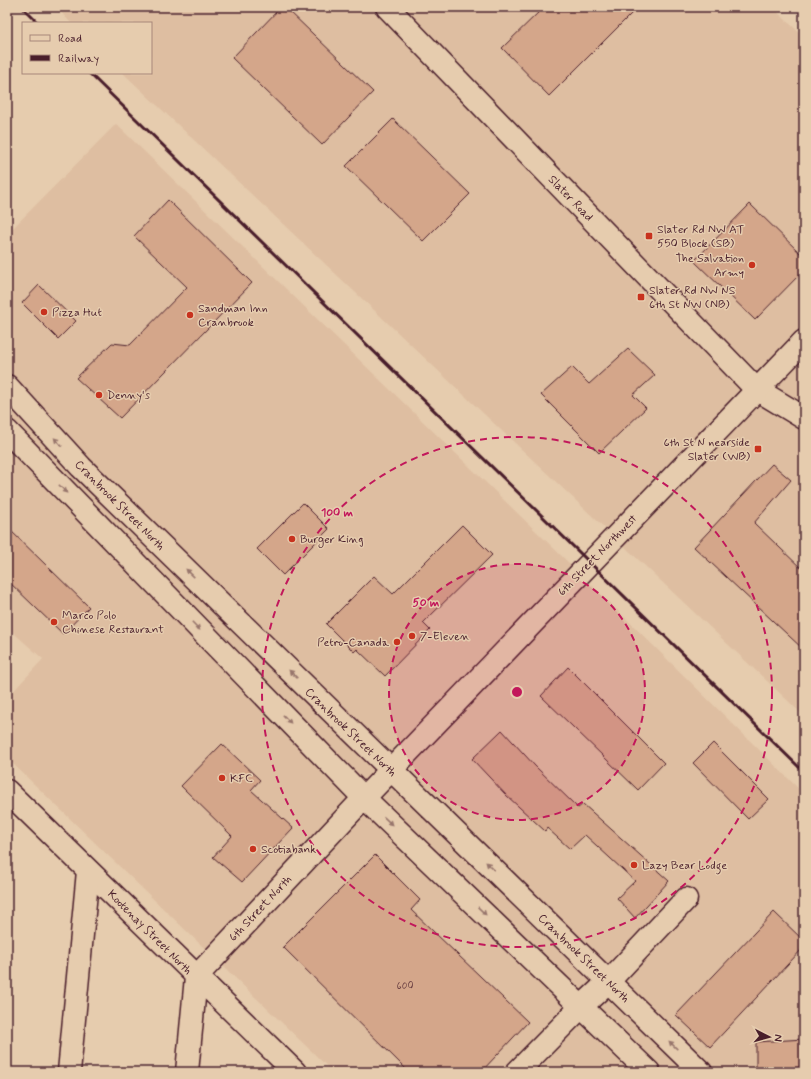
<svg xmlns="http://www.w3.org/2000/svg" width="811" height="1079" viewBox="0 0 811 1079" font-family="Mynerve,sans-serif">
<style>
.built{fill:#debea1}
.building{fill:#d4a68a;stroke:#4a1f2b}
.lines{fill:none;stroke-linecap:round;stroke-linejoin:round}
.minor-casing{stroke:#4a1f2b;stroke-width:25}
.highway-casing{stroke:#4a1f2b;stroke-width:25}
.minor{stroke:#e6ccae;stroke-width:22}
.highway{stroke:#e6ccae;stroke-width:22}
.rail{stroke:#4a1f2b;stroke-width:3}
.oneway{fill:#98766c}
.ring{fill:none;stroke:#c2185b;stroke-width:2;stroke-dasharray:7 5}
.poi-dot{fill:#c8321e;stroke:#e6ccae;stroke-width:1.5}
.labels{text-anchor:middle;stroke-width:3;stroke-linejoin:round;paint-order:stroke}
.number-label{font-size:10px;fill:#6c4143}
.street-label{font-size:12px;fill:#4a1f2b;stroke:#e6ccae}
.poi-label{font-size:12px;fill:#4a1f2b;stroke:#e6ccae;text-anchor:start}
.centre{fill:#c2185b;stroke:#e6ccae;stroke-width:2}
.ring-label{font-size:12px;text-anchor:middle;font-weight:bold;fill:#c2185b;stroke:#e6ccae;stroke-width:3;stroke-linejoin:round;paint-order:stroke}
</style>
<rect width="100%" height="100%" fill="#e6ccae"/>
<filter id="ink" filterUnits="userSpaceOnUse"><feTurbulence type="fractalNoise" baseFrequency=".025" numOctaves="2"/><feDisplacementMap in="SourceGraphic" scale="8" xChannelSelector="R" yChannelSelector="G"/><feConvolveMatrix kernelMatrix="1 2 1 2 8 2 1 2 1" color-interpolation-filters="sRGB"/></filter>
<g filter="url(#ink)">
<g class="built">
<polygon points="56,7 772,7 804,37 804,716 123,73 151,73 151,23 71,23"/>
<polygon points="116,124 605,598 804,794 804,1072 333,1072 7,758 7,698 43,659 7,627 7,234"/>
</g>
<g class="building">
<polygon points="281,7 285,7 373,92 322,145 232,58"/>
<polygon points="544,7 638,7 549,96 502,48"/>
<polygon points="393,119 470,194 423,241 346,166"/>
<polygon points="168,200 252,283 120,418 76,378 112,343 130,345 187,287 134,236"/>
<polygon points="750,204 804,257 804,270 755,320 694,261"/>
<polygon points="39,285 76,321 58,339 22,303"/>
<polygon points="628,349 655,375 633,395 646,408 599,453 541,395 572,367 589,384"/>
<polygon points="772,464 791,480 754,523 804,571 804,650 694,547"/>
<polygon points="303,503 329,529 283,575 257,549"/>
<polygon points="462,525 492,555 423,623 430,630 385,676 357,649 354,652 326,624 374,576 393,594"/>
<polygon points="7,527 89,607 63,634 7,580"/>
<polygon points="568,667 664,763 638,790 541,696"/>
<polygon points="502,730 535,766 578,808 583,804 669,881 635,918 617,898 635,881 585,835 570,849 547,828 545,831 506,795 472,759"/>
<polygon points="713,743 769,799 748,819 693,763"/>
<polygon points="222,744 260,780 251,790 293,828 242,882 213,857 232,836 181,786"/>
<polygon points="375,855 420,900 411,910 528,1022 481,1072 409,1072 283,947"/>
<polygon points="774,912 804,941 804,947 710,1047 676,1015"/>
<polygon points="804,1039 804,1072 756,1072 756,1042"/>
</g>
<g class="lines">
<g class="minor-casing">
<g id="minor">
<polyline points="387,7 756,389 804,418"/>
<polyline points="7,791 295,1072"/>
<polyline points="69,1072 88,871"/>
<polyline points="187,1072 196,977 364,798 804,341"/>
<polyline points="517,1072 581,1007 608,982 686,899"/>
</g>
</g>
<g class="highway-casing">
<g id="highway">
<polyline points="7,386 81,467 701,1072"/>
<polyline points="7,431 364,798 649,1072"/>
</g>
</g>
<use href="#minor" class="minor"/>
<use href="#highway" class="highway"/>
<g class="rail">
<polyline points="22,7 38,23"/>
<polyline points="89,73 804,772"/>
</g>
</g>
<defs><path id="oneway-solid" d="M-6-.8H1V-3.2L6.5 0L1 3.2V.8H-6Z"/></defs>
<g class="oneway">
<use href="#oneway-solid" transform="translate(58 442) rotate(-133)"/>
<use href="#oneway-solid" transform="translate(63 489) rotate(46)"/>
<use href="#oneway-solid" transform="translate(190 573) rotate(-136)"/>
<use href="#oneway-solid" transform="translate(196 626) rotate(46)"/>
<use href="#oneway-solid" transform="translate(293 674) rotate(-136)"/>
<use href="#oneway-solid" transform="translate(287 719) rotate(46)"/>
<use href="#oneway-solid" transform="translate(388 821) rotate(44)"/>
<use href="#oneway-solid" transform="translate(490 866) rotate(-136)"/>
<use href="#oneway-solid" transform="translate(482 911) rotate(44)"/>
<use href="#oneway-solid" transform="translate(673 1045) rotate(-136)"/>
</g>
</g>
<circle cx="517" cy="692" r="128" fill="#c2185b" fill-opacity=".12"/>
<g class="ring">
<circle cx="517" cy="692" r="128"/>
<circle cx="517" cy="692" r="255"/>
</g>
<g class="poi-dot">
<rect x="645" y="232" width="8" height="8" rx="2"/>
<circle cx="752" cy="265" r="4"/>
<rect x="637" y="293" width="8" height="8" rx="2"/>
<circle cx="44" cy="312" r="4"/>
<circle cx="190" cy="315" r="4"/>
<circle cx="99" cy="395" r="4"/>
<rect x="754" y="445" width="8" height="8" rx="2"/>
<circle cx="292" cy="539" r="4"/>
<circle cx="54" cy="622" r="4"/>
<circle cx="412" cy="636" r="4"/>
<circle cx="397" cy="642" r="4"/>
<circle cx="222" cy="778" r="4"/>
<circle cx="253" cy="849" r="4"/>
<circle cx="634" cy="865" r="4"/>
</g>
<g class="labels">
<g class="number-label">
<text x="405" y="989">600</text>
</g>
<g class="street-label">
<text transform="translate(571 198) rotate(46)" y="4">Slater Road</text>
<text transform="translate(120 505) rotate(45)" y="4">Cranbrook Street North</text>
<text transform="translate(597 555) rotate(-46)" y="4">6th Street Northwest</text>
<text transform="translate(351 732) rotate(44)" y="4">Cranbrook Street North</text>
<text transform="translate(260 908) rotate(-47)" y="4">6th Street North</text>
<text transform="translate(150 932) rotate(45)" y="4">Kootenay Street North</text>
<text transform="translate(584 958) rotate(44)" y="4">Cranbrook Street North</text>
</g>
<g class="poi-label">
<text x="657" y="233">Slater Rd NW AT<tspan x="657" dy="14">550 Block (SB)</tspan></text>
<text x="744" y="262" text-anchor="end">The Salvation<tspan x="744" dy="14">Army</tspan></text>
<text x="649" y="294">Slater Rd NW NS<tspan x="649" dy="14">6th St NW (NB)</tspan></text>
<text x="198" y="312">Sandman Inn<tspan x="198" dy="14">Cranbrook</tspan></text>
<text x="52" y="316">Pizza Hut</text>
<text x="107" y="399">Denny's</text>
<text x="750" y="446" text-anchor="end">6th St N nearside<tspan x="750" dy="14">Slater (WB)</tspan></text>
<text x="300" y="543">Burger King</text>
<text x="62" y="619">Marco Polo<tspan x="62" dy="14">Chinese Restaurant</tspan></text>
<text x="420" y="640">7-Eleven</text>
<text x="389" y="646" text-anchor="end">Petro-Canada</text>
<text x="230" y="782">KFC</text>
<text x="261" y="853">Scotiabank</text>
<text x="642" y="869">Lazy Bear Lodge</text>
</g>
</g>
<circle cx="517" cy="692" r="6" class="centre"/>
<g class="ring-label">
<text x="337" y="516">100 m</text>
<text x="426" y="606">50 m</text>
</g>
<rect width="811" height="1079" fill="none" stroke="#e6ccae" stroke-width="24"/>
<rect x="12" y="12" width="787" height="1055" fill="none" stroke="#4a1f2b" stroke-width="1.5" filter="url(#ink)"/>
<rect x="22" y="22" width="130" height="52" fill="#e6ccae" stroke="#a8877a"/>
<rect x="30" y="35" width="20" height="6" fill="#e6ccae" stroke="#a8877a"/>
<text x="58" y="42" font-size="12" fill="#4a1f2b">Road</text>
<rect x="30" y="55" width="20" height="6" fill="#4a1f2b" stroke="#a8877a"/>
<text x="58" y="62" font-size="12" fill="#4a1f2b">Railway</text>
<g transform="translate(769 1037) rotate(96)" stroke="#e6ccae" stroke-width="3" paint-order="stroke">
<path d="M0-3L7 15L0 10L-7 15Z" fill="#4a1f2b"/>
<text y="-6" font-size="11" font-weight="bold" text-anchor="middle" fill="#4a1f2b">N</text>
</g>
</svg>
